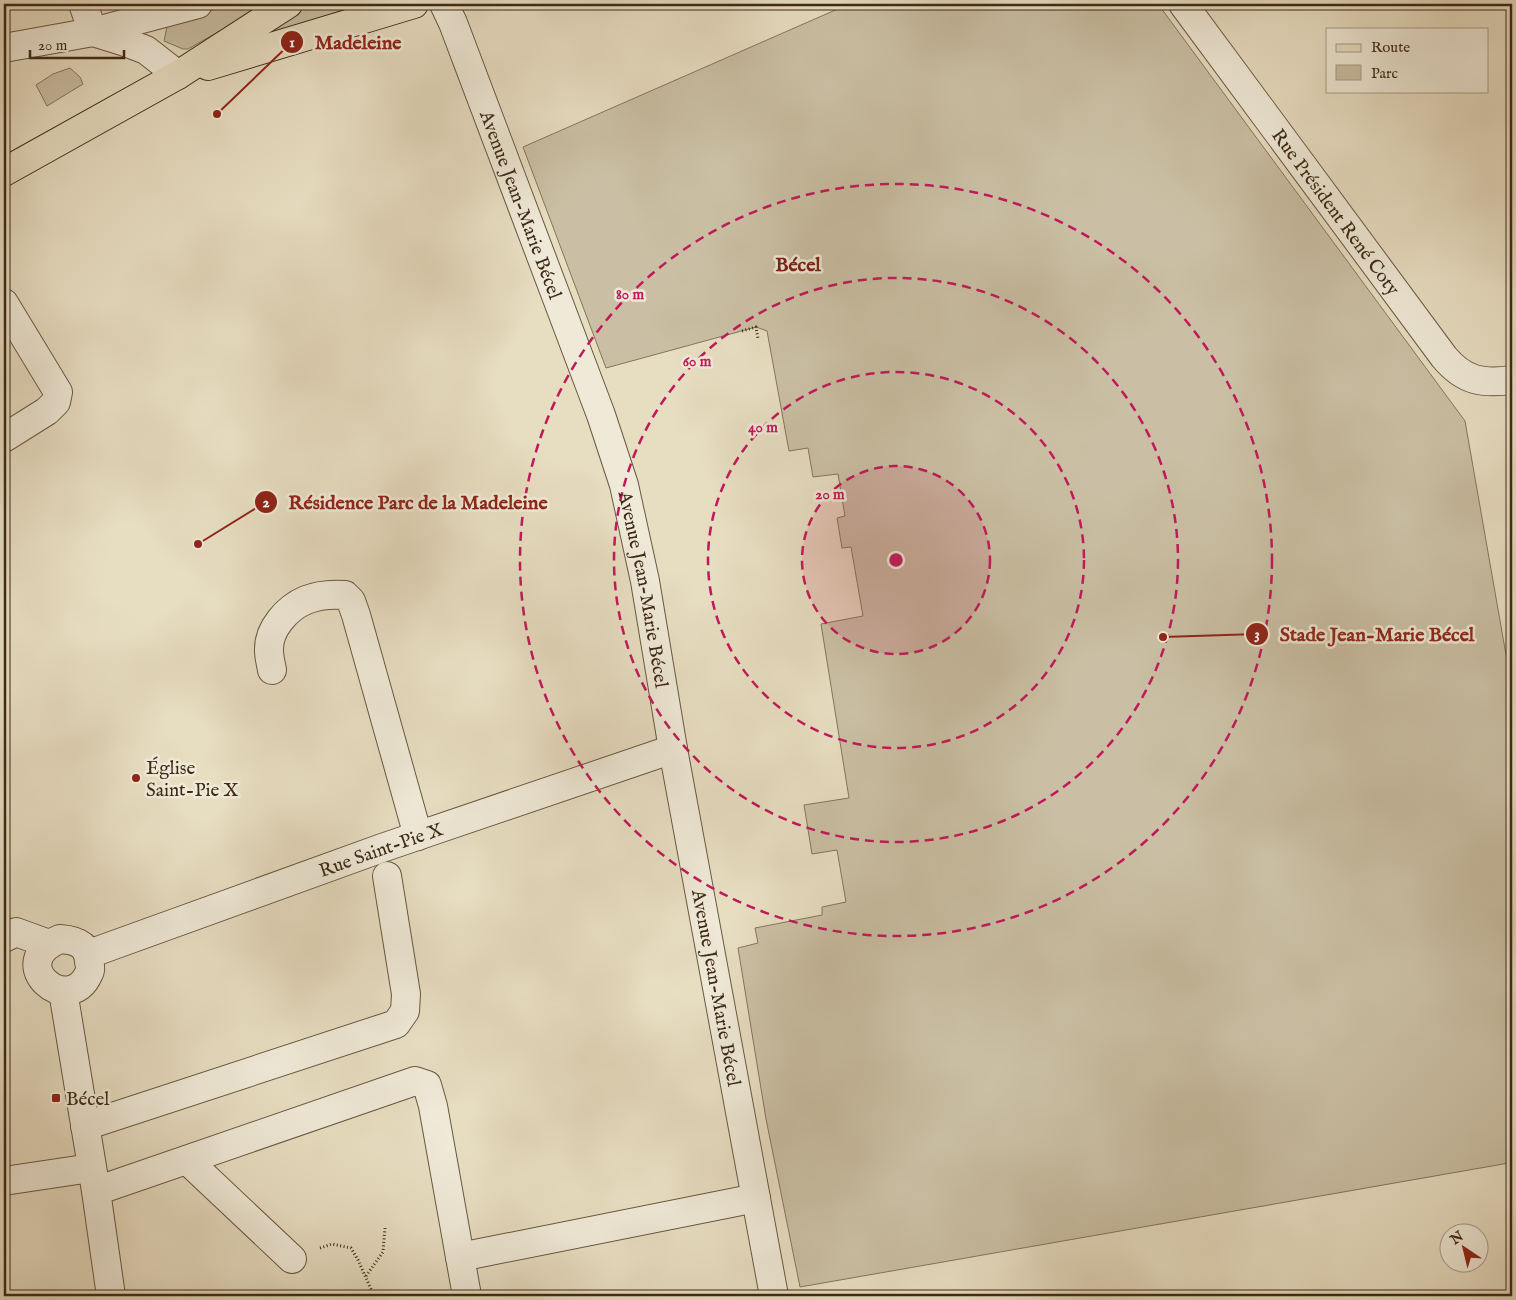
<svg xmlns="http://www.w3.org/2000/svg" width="1516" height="1300" viewBox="0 0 1516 1300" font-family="'IM FELL English',serif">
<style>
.green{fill:#cabfa4;stroke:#84755e}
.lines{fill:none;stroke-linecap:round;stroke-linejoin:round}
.minor-casing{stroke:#685842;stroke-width:30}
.major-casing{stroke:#3d2b17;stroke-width:30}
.path{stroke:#3d2b17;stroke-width:3;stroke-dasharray:1 2.5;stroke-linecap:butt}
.minor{stroke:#efe9d7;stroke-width:28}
.major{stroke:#e7ddc1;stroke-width:28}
.ring{fill:none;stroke:#c2185b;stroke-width:2.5;stroke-dasharray:9 6}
.poi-dot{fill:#8f2418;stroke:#efe9d7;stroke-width:2}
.labels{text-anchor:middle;stroke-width:5;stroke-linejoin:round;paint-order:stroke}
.street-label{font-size:19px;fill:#3d2b17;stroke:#efe9d7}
.poi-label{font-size:19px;fill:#3d2b17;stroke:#efe9d7;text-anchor:start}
.neighbourhood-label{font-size:20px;font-weight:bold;fill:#7a1f14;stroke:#efe9d7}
.centre{fill:#c2185b;stroke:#efe9d7;stroke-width:2.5}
.ring-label{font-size:15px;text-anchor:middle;font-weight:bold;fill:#c2185b;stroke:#efe9d7;stroke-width:5;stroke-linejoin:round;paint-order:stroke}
.leader{fill:none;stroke:#8f2418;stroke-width:2}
.callout-dot{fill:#8f2418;stroke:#efe9d7;stroke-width:2}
.mark-label{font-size:15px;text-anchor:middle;font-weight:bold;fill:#fff}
.callout-label{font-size:20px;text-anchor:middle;font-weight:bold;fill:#8f2418;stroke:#efe9d7;stroke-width:5;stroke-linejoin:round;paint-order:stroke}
</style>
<rect width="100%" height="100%" fill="#e7ddc1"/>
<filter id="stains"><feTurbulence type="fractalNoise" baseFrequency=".004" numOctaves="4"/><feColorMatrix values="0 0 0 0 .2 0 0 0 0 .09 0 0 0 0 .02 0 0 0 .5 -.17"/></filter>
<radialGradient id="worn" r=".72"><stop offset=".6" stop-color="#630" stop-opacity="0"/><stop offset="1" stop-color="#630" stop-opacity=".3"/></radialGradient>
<g class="green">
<polygon points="235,4 265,4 264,6 188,49 183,49 164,41 168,22"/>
<polygon points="312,4 358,4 276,35 272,27"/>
<polygon points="849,4 1158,4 1465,421 1512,689 1512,1160 1509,1163 800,1287 766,1119 738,948 758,943 755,928 822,915 822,907 846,902 837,850 812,854 804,805 849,798 821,624 863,616 851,547 842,548 837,518 845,516 838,474 813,477 808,448 789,451 767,331 756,327 606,368 523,147"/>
<polygon points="70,68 80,77 83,84 47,106 36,85 53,74"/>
</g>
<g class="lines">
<g class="minor-casing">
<g id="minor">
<polyline points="83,4 93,32"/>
<path id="s1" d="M444 4 453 23 601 415 624 485 645 581 673 749 774 1296"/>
<path id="s2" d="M1183 4 1444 357C1464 381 1482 384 1512 380"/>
<polyline points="93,32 125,42 146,50 178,75"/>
<polyline points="4,48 93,32 198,4"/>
<polyline points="4,303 58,392 56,402 47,411 4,438"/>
<path d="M272 670C271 664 269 657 269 651 268 629 287 608 306 600 318 595 332 594 345 595L351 601 356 615 418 836"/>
<polyline points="4,938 16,932 49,944"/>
<path d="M60 939C76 940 88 944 89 962 90 965 91 970 89 973 69 1019 3 963 60 939Z"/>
<path id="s3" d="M89 954 382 848 673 749"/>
<polyline points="63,991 96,1191 111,1296"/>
<polyline points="85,1126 396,1024 405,1011 406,994 387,876"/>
<polyline points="187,1160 292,1259"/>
<polyline points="4,1181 91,1168"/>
<polyline points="96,1191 415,1081 427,1085 433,1106 467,1296"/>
<polyline points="460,1257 756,1198"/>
</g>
</g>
<g class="major-casing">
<g id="major">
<polyline points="208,66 414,4"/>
<polyline points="4,172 178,75 288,4"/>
</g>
</g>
<g class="path">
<polyline points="742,331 756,327 758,339"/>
<polyline points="320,1248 332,1244 351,1248 358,1260 374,1296"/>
<polyline points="366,1276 383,1252 385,1228"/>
</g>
<use href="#minor" class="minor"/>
<use href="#major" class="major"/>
</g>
<circle cx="896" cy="560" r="94" fill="#c2185b" fill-opacity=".12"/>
<g class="ring">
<circle cx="896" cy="560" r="94"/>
<circle cx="896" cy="560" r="188"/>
<circle cx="896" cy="560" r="282"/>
<circle cx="896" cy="560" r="376"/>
</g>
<g class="poi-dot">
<circle cx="136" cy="778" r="5"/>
<rect x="51" y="1093" width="10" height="10" rx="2.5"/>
</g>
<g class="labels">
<g class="street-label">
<text dy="7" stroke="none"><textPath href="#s1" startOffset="215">Avenue Jean-Marie Bécel</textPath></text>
<text dy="7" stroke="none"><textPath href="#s2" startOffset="258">Rue Président René Coty</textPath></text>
<text dy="7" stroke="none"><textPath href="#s1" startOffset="620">Avenue Jean-Marie Bécel</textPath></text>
<text dy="7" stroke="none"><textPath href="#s3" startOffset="310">Rue Saint-Pie X</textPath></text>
<text dy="7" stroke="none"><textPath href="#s1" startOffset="1025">Avenue Jean-Marie Bécel</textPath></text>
</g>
<g class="poi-label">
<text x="146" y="774">Église<tspan x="146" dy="22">Saint-Pie X</tspan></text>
<text x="66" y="1105">Bécel</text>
</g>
<g class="neighbourhood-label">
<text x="798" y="271">Bécel</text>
</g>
</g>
<circle cx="896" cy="560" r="8" class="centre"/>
<g class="ring-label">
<text x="630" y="299">80 m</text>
<text x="697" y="366">60 m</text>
<text x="763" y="432">40 m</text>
<text x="830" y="499">20 m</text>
</g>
<path class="leader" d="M217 114L292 42M198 544L266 502M1163 637L1257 634"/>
<g class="callout-dot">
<circle cx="217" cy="114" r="5"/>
<circle cx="198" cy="544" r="5"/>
<circle cx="1163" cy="637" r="5"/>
<circle cx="292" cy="42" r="12"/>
<circle cx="266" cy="502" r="12"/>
<circle cx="1257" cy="634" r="12"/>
</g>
<g class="mark-label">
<text x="292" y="47">1</text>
<text x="266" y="507">2</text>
<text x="1257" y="639">3</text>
</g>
<g class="callout-label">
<text x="358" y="49">Madeleine</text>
<text x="418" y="509">Résidence Parc de la Madeleine</text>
<text x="1377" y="641">Stade Jean-Marie Bécel</text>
</g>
<rect width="1516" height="1300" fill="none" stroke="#e7ddc1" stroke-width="20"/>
<rect x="5" y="5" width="1506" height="1290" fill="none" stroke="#3d2b17" stroke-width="2.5"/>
<rect x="10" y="10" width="1496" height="1280" fill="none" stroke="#3d2b17"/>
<rect x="1326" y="28" width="162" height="65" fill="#efe9d7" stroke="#a89d8a"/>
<rect x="1336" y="44" width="25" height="8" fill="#e7ddc1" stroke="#a89d8a"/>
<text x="1371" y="52" font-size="15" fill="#3d2b17">Route</text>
<rect x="1336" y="65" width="25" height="15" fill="#cabfa4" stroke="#a89d8a"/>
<text x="1371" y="78" font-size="15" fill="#3d2b17">Parc</text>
<g transform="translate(1464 1248) rotate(325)"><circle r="24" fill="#efe9d7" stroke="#a89d8a"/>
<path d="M0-4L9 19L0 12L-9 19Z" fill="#8f2418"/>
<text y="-8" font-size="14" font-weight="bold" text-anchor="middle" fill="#3d2b17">N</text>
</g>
<path d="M30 50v8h94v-8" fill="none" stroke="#3d2b17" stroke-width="2.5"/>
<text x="38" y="50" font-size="15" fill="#3d2b17" stroke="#efe9d7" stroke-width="4" paint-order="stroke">20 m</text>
<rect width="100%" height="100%" filter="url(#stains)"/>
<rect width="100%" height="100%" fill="url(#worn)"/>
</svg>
